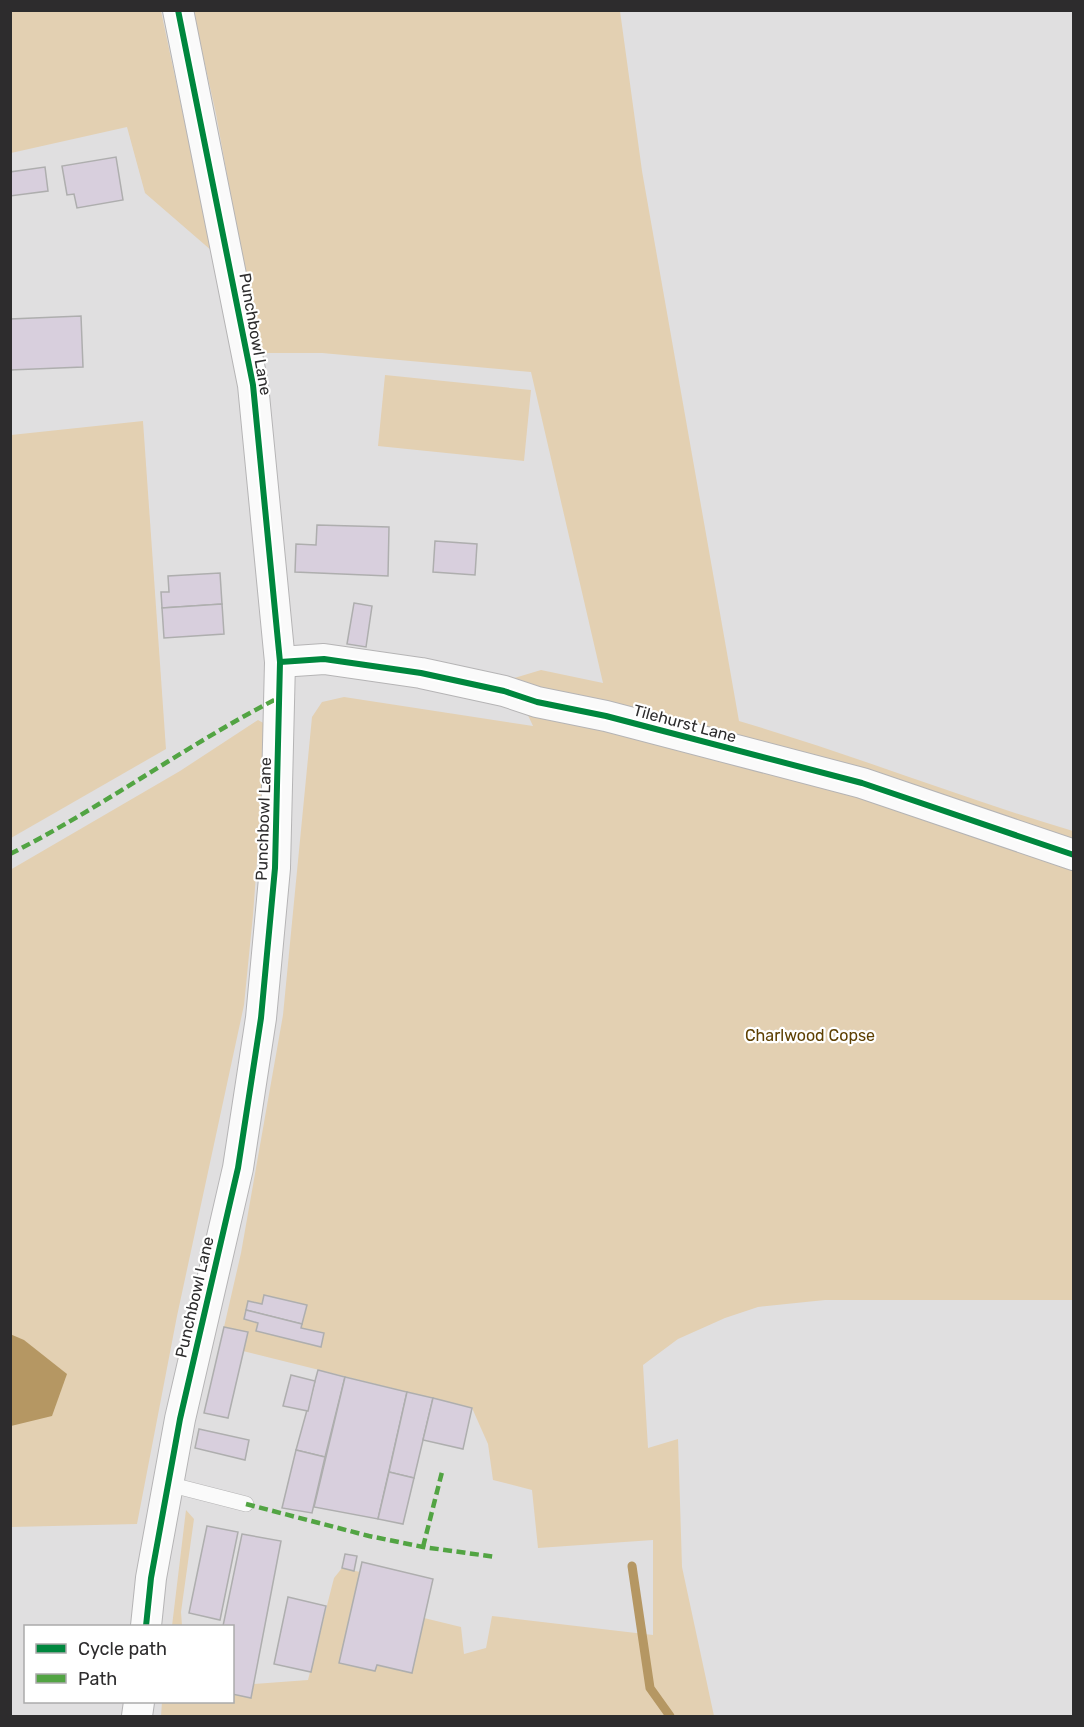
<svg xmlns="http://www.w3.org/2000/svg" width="1084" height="1727" viewBox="0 0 1084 1727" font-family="Rubik,sans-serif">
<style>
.green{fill:#e3d0b2}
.water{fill:#b59763}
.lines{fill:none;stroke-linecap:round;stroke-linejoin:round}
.stream{stroke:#b59763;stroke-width:9}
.building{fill:#d8cfdd;stroke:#aeaeae;stroke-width:1.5}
.service-casing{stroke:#b5b4b5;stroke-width:16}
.minor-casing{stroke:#b5b4b5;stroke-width:32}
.service{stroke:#fafafa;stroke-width:15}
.minor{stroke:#fafafa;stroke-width:30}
.quiet{stroke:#52a443;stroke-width:4.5;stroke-dasharray:9 4.5;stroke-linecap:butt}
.cycleway-casing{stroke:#fff;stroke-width:10}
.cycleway{stroke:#00873e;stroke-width:6}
.labels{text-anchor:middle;stroke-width:4.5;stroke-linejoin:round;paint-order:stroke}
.street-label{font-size:16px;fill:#2d2c2d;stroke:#fff}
.park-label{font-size:16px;fill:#5e4002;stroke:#fff}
</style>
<rect width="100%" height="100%" fill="#e0dfe0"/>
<g class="green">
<polygon points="10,11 161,11 212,251 145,193 127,127 11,153"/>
<path d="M193 11H620L642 171 739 721C852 754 961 798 1073 831V1300H825L758 1307 725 1318 678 1339 643 1365 648 1448 678 1439 682 1567 714 1716H161L162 1702H232L233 1694 250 1698 253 1684 308 1680 334 1578 342 1568 360 1572 362 1562 433 1579 424 1618 461 1627 464 1654 486 1648 492 1616 653 1635V1540L538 1548 532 1490 493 1480 488 1444 472 1408 243 1351 247 1332 224 1327 241 1253 283 1015 312 717 322 702 344 697 533 726 511 679 541 670 603 683 531 372 322 353H259L216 114Z"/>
<polygon points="385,375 531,390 524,461 378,446"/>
<polygon points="143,421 166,749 11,838 11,435"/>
<polygon points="258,720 267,725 253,915 244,1005 177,1316 137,1524 11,1527 10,870 180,771"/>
<polygon points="186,1510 194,1519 181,1612 182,1626 172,1626"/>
</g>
<polygon class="water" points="10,1334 24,1340 67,1374 52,1416 11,1426"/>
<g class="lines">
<polyline class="stream" points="632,1566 650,1688 670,1716"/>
</g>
<g class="building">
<polygon points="116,157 123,200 77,208 74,194 67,195 62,166"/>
<polygon points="45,167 48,191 10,196 10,172"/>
<polygon points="81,316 83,367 10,370 10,319"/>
<polygon points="317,525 389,527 388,576 295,572 296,544 316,545"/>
<polygon points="435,541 477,544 475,575 433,572"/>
<polygon points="220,573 222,604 162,608 161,592 169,592 168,576"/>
<polygon points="354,603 372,606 366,647 347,644"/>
<polygon points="222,604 224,634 164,638 162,608"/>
<polygon points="264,1295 307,1305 302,1324 246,1310 248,1301 262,1304"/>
<polygon points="246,1310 302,1324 301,1328 324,1333 321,1347 256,1331 258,1323 244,1319"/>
<polygon points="224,1327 248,1332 228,1418 204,1413"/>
<polygon points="318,1370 345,1377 325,1457 296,1450"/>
<polygon points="291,1375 315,1381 308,1411 283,1406"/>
<polygon points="345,1377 407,1392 378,1519 314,1507"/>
<polygon points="407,1392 433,1398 414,1478 389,1472"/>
<polygon points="433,1398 472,1408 463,1449 423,1440"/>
<polygon points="199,1429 249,1440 245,1460 195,1448"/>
<polygon points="296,1450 325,1457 312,1513 282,1508"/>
<polygon points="389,1472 414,1478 403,1524 378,1519"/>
<polygon points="207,1526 238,1532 220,1620 189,1613"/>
<polygon points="242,1534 281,1541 251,1698 232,1694 232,1626 223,1626"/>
<polygon points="345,1554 357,1556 354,1571 342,1568"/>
<polygon points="362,1562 433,1579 412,1673 377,1665 375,1671 339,1663"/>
<polygon points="288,1597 326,1606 311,1672 274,1664"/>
</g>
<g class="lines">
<g class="service-casing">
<polyline id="service" points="168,1484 246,1504"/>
</g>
<g class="minor-casing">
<g id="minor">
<polyline points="280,662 324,659 421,673 504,691 537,702 606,716 862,783 1074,855"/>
<polyline points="146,1626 151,1578 180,1419 238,1168 261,1018 275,868 280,662 253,385 178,10"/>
<polyline points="137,1716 139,1702"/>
</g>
</g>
<use href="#service" class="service"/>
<use href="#minor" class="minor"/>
<g class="quiet">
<path d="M10 854C103 807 188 744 280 697"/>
<polyline points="246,1504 369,1536 423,1547 496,1557"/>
<polyline points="423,1547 442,1472"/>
</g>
<g class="cycleway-casing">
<g id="cycleway">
<polyline points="280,662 324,659 421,673 504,691 537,702 606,716 862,783 1074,855"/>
<polyline points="146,1626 151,1578 180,1419 238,1168 261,1018 275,868 280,662 253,385 178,10"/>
</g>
</g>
<use href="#cycleway" class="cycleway"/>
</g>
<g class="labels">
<g class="street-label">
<text transform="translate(256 334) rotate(80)" y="6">Punchbowl Lane</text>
<text transform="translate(685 723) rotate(15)" y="6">Tilehurst Lane</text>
<text transform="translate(263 819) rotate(-88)" y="6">Punchbowl Lane</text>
<text transform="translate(194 1297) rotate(-77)" y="6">Punchbowl Lane</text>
</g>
<g class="park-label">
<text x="810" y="1041">Charlwood Copse</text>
</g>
</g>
<rect width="1084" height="1727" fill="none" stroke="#2d2c2d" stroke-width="24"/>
<rect x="24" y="1625" width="210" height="78" fill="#ffffff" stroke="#ababab" stroke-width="1.5"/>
<rect x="36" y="1644" width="30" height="9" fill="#00873e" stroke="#ababab" stroke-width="1.5"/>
<text x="78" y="1655" font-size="18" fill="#2d2c2d">Cycle path</text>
<rect x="36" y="1674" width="30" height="9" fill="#52a443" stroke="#ababab" stroke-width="1.5"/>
<text x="78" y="1685" font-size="18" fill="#2d2c2d">Path</text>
</svg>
